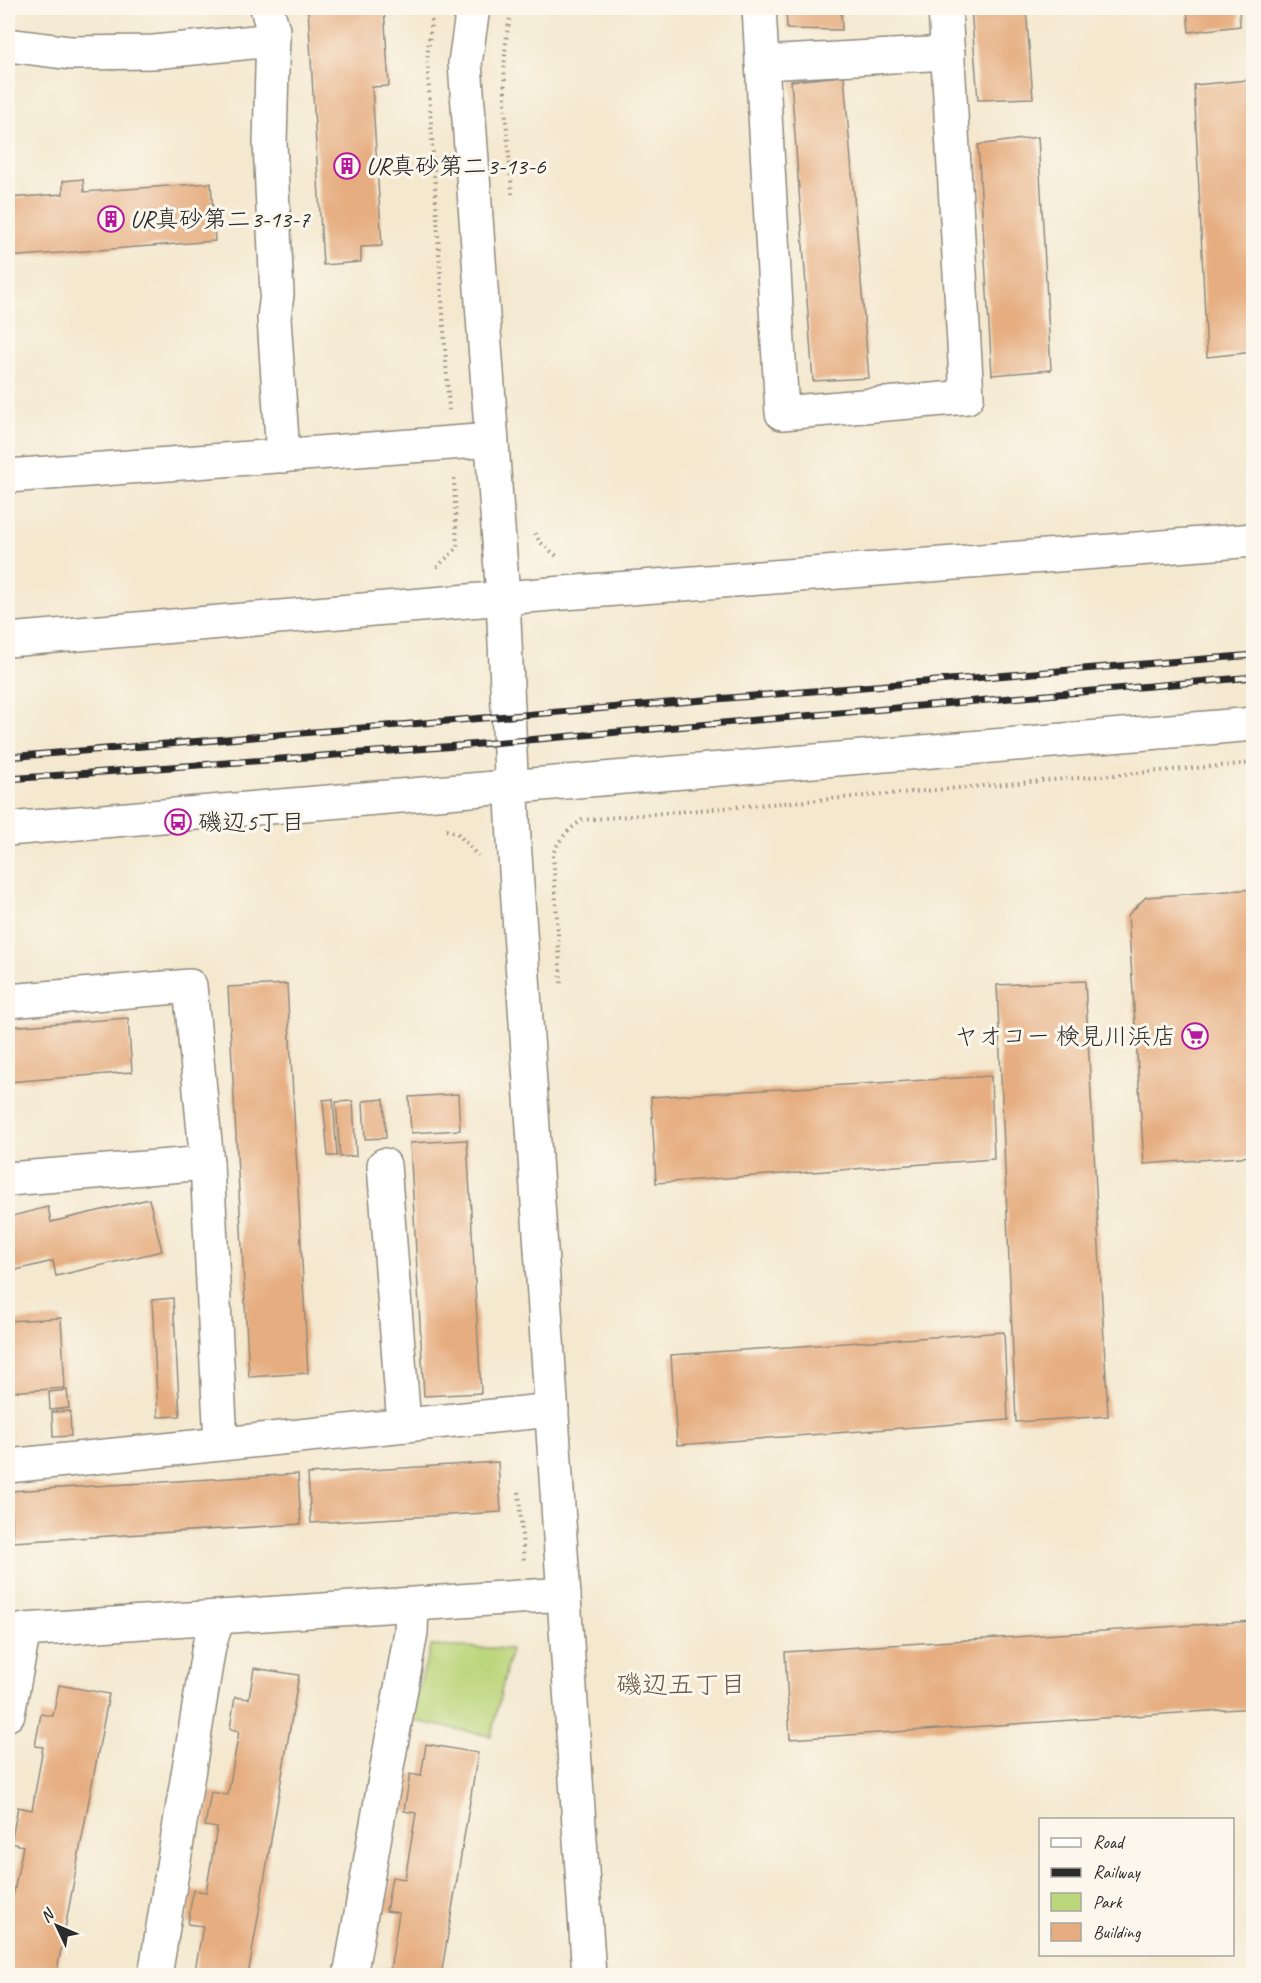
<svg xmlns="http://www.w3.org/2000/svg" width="1261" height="1983" viewBox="0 0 1261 1983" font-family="Caveat,'Klee One',sans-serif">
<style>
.green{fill:#bcd67c;stroke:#748054;stroke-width:1.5}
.building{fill:#e6ad80}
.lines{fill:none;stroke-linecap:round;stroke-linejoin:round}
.minor-casing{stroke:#908a7d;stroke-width:36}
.path{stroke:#908a7d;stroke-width:4;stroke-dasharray:1.5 4.5;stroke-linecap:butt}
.minor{stroke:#fff;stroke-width:33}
.rail-casing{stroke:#2b2b2b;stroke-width:7}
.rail{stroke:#fbf7ec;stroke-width:4.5;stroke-dasharray:14;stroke-linecap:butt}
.labels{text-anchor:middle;stroke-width:6;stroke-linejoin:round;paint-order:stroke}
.poi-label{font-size:24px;fill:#2b2b2b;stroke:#fbf7ec;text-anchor:start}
.neighbourhood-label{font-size:26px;fill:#6c5849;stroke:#fbf7ec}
</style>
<rect width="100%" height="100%" fill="#fbf7ec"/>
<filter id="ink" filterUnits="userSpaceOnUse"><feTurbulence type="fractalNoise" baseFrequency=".0167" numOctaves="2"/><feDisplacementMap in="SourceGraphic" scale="12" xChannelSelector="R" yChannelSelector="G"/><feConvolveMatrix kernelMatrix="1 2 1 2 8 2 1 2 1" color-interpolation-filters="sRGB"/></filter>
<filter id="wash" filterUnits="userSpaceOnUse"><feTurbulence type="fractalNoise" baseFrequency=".008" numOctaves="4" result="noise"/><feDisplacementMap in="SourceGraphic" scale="24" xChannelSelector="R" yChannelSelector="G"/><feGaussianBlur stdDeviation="1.35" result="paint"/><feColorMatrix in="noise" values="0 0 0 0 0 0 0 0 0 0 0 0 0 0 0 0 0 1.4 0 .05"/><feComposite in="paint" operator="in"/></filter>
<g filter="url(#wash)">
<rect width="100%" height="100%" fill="#f4e8cf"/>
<polygon class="green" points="431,1646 511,1649 491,1736 409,1720"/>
<g id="blocks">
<g class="building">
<polygon points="308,8 384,8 389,86 372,87 382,246 361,247 361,262 323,265"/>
<polygon points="786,8 841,8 842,30 787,29"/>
<polygon points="971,8 1026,8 1033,98 978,100"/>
<polygon points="1187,8 1239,8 1240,26 1189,32"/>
<polygon points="844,76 869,378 813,381 791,81"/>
<polygon points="1248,80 1254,215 1254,352 1207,357 1194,85"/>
<polygon points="1038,137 1051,370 992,375 978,145"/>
<polygon points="83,179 84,192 211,183 215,241 8,257 8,198 63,194 63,181"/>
<polygon points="1254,889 1254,1156 1144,1164 1128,915 1146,897"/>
<polygon points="1085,981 1108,1416 1016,1422 997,985"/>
<polygon points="287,984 308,1373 249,1377 228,987"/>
<polygon points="128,1018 132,1072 8,1082 8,1027"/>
<polygon points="991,1076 994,1159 656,1183 651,1097"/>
<polygon points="458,1094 460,1130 411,1133 409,1097"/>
<polygon points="333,1099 337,1156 328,1156 323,1100"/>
<polygon points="384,1099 386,1138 365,1139 363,1101"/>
<polygon points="353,1101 356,1156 340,1157 336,1102"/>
<polygon points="467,1140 481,1393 424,1396 410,1143"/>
<polygon points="149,1199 162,1251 56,1276 53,1261 8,1272 8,1217 48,1207 51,1222"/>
<polygon points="173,1298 180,1416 158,1417 152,1300"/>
<polygon points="61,1318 65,1388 8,1392 8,1321"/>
<polygon points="1004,1332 1008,1420 677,1445 671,1355"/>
<polygon points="67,1390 69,1408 50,1410 49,1392"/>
<polygon points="70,1411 71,1436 53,1437 52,1412"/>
<polygon points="498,1462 501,1512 311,1523 308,1474"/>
<polygon points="298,1474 301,1524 13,1542 10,1491"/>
<polygon points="1254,1621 1254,1708 790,1739 785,1652"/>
<polygon points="254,1668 299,1675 248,1976 194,1976 203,1926 188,1924 193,1890 206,1892 217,1828 205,1826 211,1792 228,1795 239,1731 230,1729 235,1697 249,1699"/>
<polygon points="59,1685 109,1694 56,1976 8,1976 8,1907 11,1907 23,1846 11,1843 18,1807 32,1810 43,1747 35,1746 41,1714 53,1716"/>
<polygon points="426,1744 478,1753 441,1976 376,1976 377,1968 390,1970 399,1913 386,1911 392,1877 405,1879 416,1813 404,1811 410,1774 421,1776"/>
</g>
</g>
</g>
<g filter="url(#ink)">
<use href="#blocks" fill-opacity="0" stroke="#908a7d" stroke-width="1.5"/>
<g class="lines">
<g class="minor-casing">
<g id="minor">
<polyline points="267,8 273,30 270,143 277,294 274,318 283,456"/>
<polyline points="473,8 465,63 503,598 514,840 589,1976"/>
<polyline points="759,8 782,413 967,397 945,8"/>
<polyline points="8,45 71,53 154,52 273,40"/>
<polyline points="762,63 948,53"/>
<polyline points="8,476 491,440"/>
<polyline points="8,640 551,594 1254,540"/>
<polyline points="8,829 1254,724"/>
<polyline points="8,1001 190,986 207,1163 221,1443"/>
<polyline points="384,1165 404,1425"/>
<polyline points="8,1179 207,1163"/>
<polyline points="8,1466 552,1410"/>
<polyline points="8,1714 24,1630 564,1594"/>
<polyline points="155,1976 209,1646 218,1617"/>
<polyline points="350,1976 411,1632 412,1605"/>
</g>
</g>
<g class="path">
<polyline points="433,8 427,58 428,75 449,410"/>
<path d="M512 194C509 139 496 59 513 8"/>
<polyline points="535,533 539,541 559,558"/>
<polyline points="437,567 457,548 454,478"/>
<polyline points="446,830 457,833 478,856"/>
<path d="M561 983 553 854C558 840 570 828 582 820L1254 763"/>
<polyline points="519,1492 524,1563"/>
</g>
<use href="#minor" class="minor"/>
<g class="rail-casing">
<g id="rail">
<polyline points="8,757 1254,655"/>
<polyline points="8,779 457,746 1254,677"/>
</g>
</g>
<use href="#rail" class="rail"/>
</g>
</g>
<defs>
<g id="building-ring" transform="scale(1.35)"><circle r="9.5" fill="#fbf7ec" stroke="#b5179e" stroke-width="1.5"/><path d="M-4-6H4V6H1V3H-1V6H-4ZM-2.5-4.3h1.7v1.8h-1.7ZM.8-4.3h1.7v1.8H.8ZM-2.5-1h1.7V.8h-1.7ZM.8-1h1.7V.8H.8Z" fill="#b5179e"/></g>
<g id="bus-ring" transform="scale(1.35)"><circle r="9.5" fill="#fbf7ec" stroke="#b5179e" stroke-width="1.5"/><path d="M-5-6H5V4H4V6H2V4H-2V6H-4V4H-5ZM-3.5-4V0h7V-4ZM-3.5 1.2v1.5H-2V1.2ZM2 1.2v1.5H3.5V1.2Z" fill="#b5179e"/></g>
<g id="supermarket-ring" transform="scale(1.35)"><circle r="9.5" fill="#fbf7ec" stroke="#b5179e" stroke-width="1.5"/><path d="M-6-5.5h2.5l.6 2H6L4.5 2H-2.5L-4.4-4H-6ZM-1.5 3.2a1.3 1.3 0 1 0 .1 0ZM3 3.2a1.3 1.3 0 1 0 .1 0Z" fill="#b5179e"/></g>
</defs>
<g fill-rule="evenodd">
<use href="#building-ring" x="347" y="166"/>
<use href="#building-ring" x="111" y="219"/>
<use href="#bus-ring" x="178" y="822"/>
<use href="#supermarket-ring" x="1195" y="1036"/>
</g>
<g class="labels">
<g class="poi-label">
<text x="366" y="174">UR真砂第二3-13-6</text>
<text x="130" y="227">UR真砂第二3-13-7</text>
<text x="198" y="830">磯辺5丁目</text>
<text x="1176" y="1044" text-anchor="end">ヤオコー 検見川浜店</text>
</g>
<g class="neighbourhood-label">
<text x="681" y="1693">磯辺五丁目</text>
</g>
</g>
<rect width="1261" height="1983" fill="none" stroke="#fbf7ec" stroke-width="30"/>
<rect x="1039" y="1818" width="195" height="138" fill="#fbf7ec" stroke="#a8a59f" stroke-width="1.5"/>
<rect x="1051" y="1838" width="30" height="9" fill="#ffffff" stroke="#a8a59f" stroke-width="1.5"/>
<text x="1093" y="1848" font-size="18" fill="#2b2b2b">Road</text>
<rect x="1051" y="1868" width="30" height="9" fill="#2b2b2b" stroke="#a8a59f" stroke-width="1.5"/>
<text x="1093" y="1878" font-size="18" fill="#2b2b2b">Railway</text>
<rect x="1051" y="1893" width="30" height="18" fill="#bcd67c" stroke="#a8a59f" stroke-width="1.5"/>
<text x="1093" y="1908" font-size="18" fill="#2b2b2b">Park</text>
<rect x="1051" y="1923" width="30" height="18" fill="#e6ad80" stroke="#a8a59f" stroke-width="1.5"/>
<text x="1093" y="1938" font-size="18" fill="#2b2b2b">Building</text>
<g transform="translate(57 1926) rotate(314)" stroke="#fbf7ec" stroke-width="4.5" paint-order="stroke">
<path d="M0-4.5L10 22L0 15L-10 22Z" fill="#2b2b2b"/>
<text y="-9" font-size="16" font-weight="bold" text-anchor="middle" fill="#2b2b2b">N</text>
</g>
</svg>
